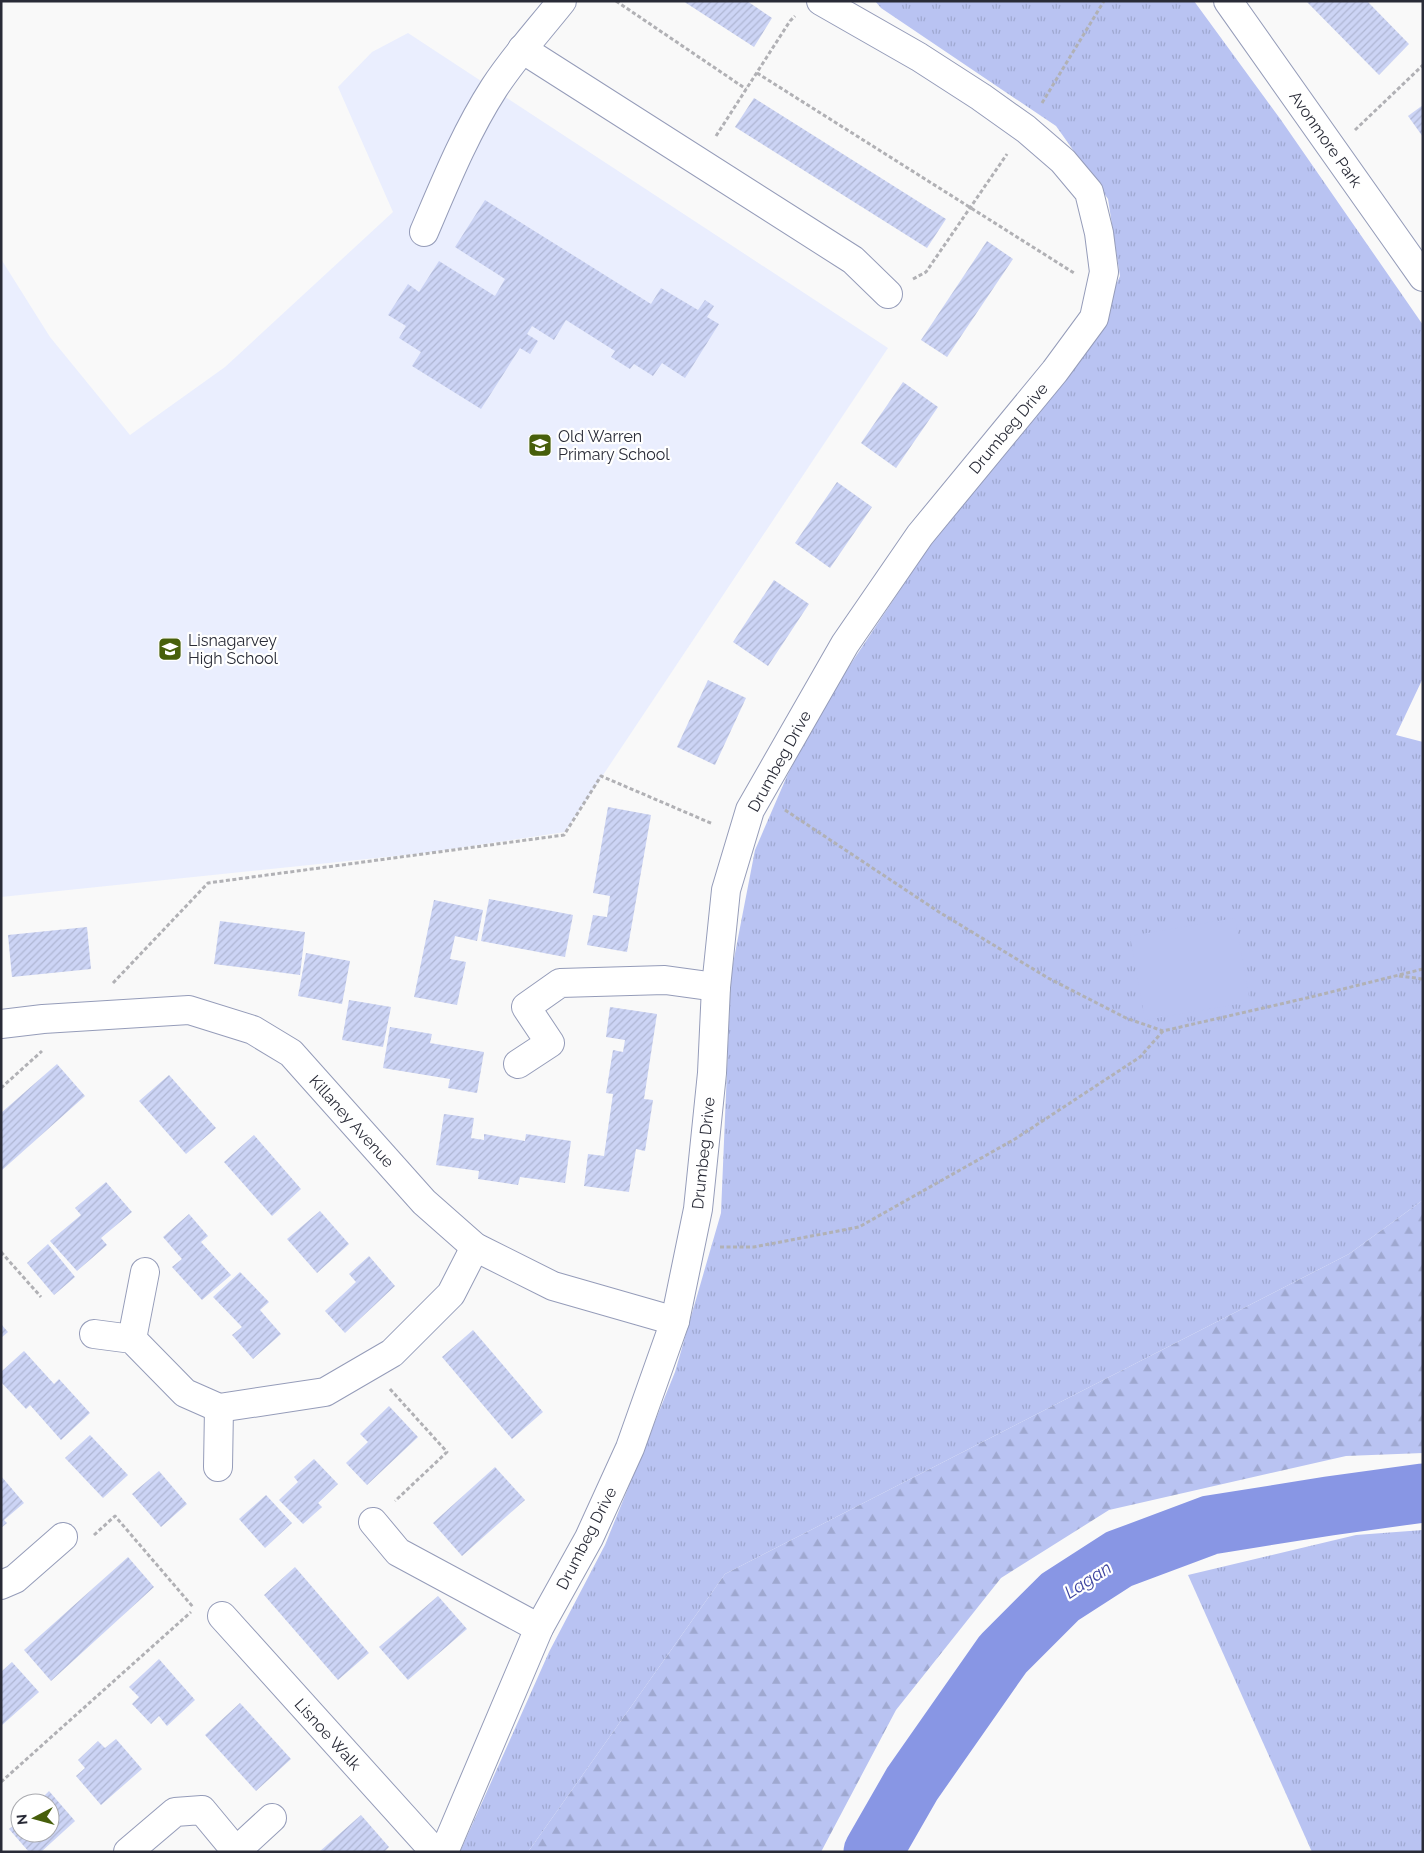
<svg xmlns="http://www.w3.org/2000/svg" width="1424" height="1853" viewBox="0 0 1424 1853" font-family="Raleway,sans-serif">
<style>
.built{fill:#eaeefe}
.grass{fill:url(#grass-tufts)}
.forest{fill:url(#forest-firs)}
.park{fill:#b9c3f2}
.lines{fill:none;stroke-linecap:round;stroke-linejoin:round}
.river{stroke:#8896e4;stroke-width:59}
.building{fill:url(#building-hatch)}
.minor-casing{stroke:#959cb9;stroke-width:30}
.path{stroke:#b1b1b5;stroke-width:3;stroke-dasharray:4 2.5;stroke-linecap:butt}
.minor{stroke:#fff;stroke-width:28}
.labels{text-anchor:middle;stroke-width:4.5;stroke-linejoin:round;paint-order:stroke}
.street-label{font-size:16px;fill:#292b37;stroke:#fff}
.poi-label{font-size:16px;fill:#292b37;stroke:#fff;text-anchor:start}
.water-label{font-size:18px;font-style:italic;fill:#3d449f;stroke:#fff}
</style>
<defs>
<pattern id="grass-tufts" width="24" height="20" patternUnits="userSpaceOnUse" patternTransform="scale(1.25)"><rect width="24" height="20" fill="#b9c3f2"/><path d="M3 7l-1-3M5 7V3M7 7l1-3M15 17l-1-3M17 17v-4M19 17l1-3" fill="none" stroke="#9fa8d0"/></pattern>
<pattern id="forest-firs" width="22" height="20" patternUnits="userSpaceOnUse" patternTransform="scale(1.25)"><rect width="22" height="20" fill="#b9c3f2"/><path d="M5 1l3.5 6h-7zM16 11l3.5 6h-7z" fill="#9fa8d0"/></pattern>
<pattern id="building-hatch" width="6" height="6" patternUnits="userSpaceOnUse" patternTransform="scale(1.25)"><rect width="6" height="6" fill="#ccd4f5"/><path d="M-1 1l2-2M0 6l6-6M5 7l2-2" fill="none" stroke="#afb6d3"/></pattern>
</defs>
<rect width="100%" height="100%" fill="#f9f9f9"/>
<polygon class="built" points="408,33 888,348 565,832 425,853 1,897 1,259 50,337 130,435 225,367 393,212 338,87 372,52"/>
<g class="grass">
<polygon points="875,1 1194,1 1281,120 1423,325 1423,678 1396,735 1423,742 1423,1200 1349,1254 725,1574 528,1852 460,1852 549,1652 605,1545 675,1372 721,1213 731,974 755,850 787,776 826,701 940,530 1084,355 1120,276 1108,199 1056,126 881,8"/>
<polygon points="1423,1530 1423,1852 1312,1852 1188,1575 1356,1535"/>
</g>
<polygon class="forest" points="1423,1200 1423,1453 1346,1456 1109,1510 1001,1578 896,1710 821,1852 528,1852 725,1574 1349,1254"/>
<polygon class="park" points="1235,918 1250,1002 1145,1020 1130,936"/>
<g class="lines">
<polyline class="river" points="873,1852 912,1784 1003,1654 1060,1597 1119,1559 1210,1525 1329,1506 1423,1493"/>
</g>
<g class="building">
<polygon points="683,1 747,1 772,18 754,47"/>
<polygon points="1306,1 1367,1 1409,44 1379,75"/>
<polygon points="754,98 946,219 927,248 735,127"/>
<polygon points="1423,105 1423,137 1408,116"/>
<polygon points="485,200 651,304 661,288 698,310 705,300 714,306 707,317 719,324 685,378 662,363 653,376 634,364 630,369 611,357 615,351 566,320 554,340 532,326 527,334 538,341 530,354 520,348 481,409 412,366 421,352 399,338 406,326 388,315 408,284 419,292 439,261 495,296 505,279 455,247"/>
<polygon points="987,241 1013,259 947,357 921,340"/>
<polygon points="903,382 938,407 896,468 861,443"/>
<polygon points="837,482 872,507 830,568 795,543"/>
<polygon points="774,580 809,604 768,666 733,642"/>
<polygon points="708,680 746,698 715,765 677,747"/>
<polygon points="608,807 651,815 627,952 587,945 593,915 607,917 610,896 593,893"/>
<polygon points="489,899 573,915 565,957 481,941"/>
<polygon points="434,900 483,910 477,941 455,936 450,959 466,962 457,1005 414,997"/>
<polygon points="220,921 305,932 300,975 214,964"/>
<polygon points="87,927 91,969 12,977 8,935"/>
<polygon points="306,953 350,961 342,1004 298,996"/>
<polygon points="349,1000 391,1007 383,1047 342,1040"/>
<polygon points="610,1007 657,1014 644,1099 653,1100 645,1151 636,1149 629,1192 584,1186 588,1154 604,1156 613,1094 606,1093 613,1050 623,1052 625,1040 606,1037"/>
<polygon points="390,1027 432,1034 430,1043 484,1052 477,1093 448,1088 450,1079 383,1068"/>
<polygon points="57,1064 85,1096 1,1171 1,1113"/>
<polygon points="169,1075 216,1128 186,1154 139,1101"/>
<polygon points="444,1114 474,1118 471,1138 484,1140 484,1134 525,1141 526,1134 571,1141 565,1183 520,1177 518,1185 478,1179 479,1171 436,1165"/>
<polygon points="254,1135 301,1189 272,1216 224,1162"/>
<polygon points="106,1182 132,1212 101,1238 107,1245 77,1271 50,1241 81,1215 75,1208"/>
<polygon points="320,1211 349,1244 317,1273 287,1239"/>
<polygon points="189,1214 208,1236 201,1242 231,1275 202,1300 172,1267 182,1259 163,1237"/>
<polygon points="48,1244 75,1277 54,1295 27,1263"/>
<polygon points="369,1256 395,1286 345,1333 325,1311 356,1282 349,1274"/>
<polygon points="240,1272 269,1302 260,1310 281,1334 253,1359 232,1335 242,1327 213,1297"/>
<polygon points="1,1324 8,1332 1,1338"/>
<polygon points="473,1330 543,1412 512,1439 442,1357"/>
<polygon points="24,1351 54,1384 59,1379 90,1413 61,1440 30,1405 26,1409 1,1382 1,1372"/>
<polygon points="389,1406 418,1437 367,1485 346,1463 368,1442 360,1434"/>
<polygon points="90,1435 128,1475 103,1498 65,1458"/>
<polygon points="314,1459 338,1484 318,1503 322,1507 303,1524 279,1500 298,1482 294,1477"/>
<polygon points="495,1467 525,1500 462,1556 433,1523"/>
<polygon points="159,1471 187,1504 161,1527 132,1494"/>
<polygon points="1,1476 24,1503 4,1520 7,1523 1,1528"/>
<polygon points="266,1495 292,1523 265,1548 239,1519"/>
<polygon points="128,1557 154,1587 51,1681 24,1650"/>
<polygon points="295,1567 369,1653 338,1680 264,1595"/>
<polygon points="438,1596 467,1629 408,1680 379,1647"/>
<polygon points="159,1659 195,1700 167,1726 159,1716 151,1724 132,1704 139,1697 129,1687"/>
<polygon points="12,1662 39,1692 1,1726 1,1672"/>
<polygon points="240,1703 291,1759 256,1791 205,1735"/>
<polygon points="116,1739 142,1769 101,1805 76,1776 85,1768 78,1760 98,1741 105,1748"/>
<polygon points="49,1791 75,1821 41,1852 29,1852 9,1829 19,1821 11,1812 20,1804 20,1833 50,1833 50,1803 21,1803 32,1794 39,1801"/>
<polygon points="361,1815 389,1847 384,1852 319,1852"/>
</g>
<g class="lines">
<g class="minor-casing">
<g id="minor">
<polyline points="1228,1 1423,277"/>
<polyline points="522,49 853,260 888,294"/>
<path d="M424 232C445 183 465 133 494 88 514 57 539 30 562 1"/>
<polyline points="1,1024 43,1019 189,1010 253,1030 291,1053 424,1202 475,1247 553,1286 675,1321"/>
<polyline points="518,1064 550,1043 526,1007 560,983 665,980 716,987"/>
<polyline points="94,1334 132,1339 185,1393 219,1408 325,1392 392,1353 451,1294 475,1247"/>
<polyline points="132,1339 145,1272"/>
<polyline points="218,1467 219,1408"/>
<polyline points="373,1522 398,1552 539,1628"/>
<polyline points="1,1585 15,1579 63,1537"/>
<polyline points="222,1616 435,1852"/>
<polyline points="128,1852 175,1812 202,1810 236,1851"/>
<polyline points="235,1852 272,1818"/>
<polyline points="444,1852 539,1628 589,1538 630,1448 675,1321 698,1209 712,1073 716,987 726,890 750,810 845,644 920,535 1055,371 1094,318 1104,272 1099,233 1089,192 1063,161 1026,129 981,97 919,57 821,1"/>
</g>
</g>
<g class="path">
<polyline points="616,1 746,89"/>
<polyline points="757,73 1074,273"/>
<polyline points="1042,103 1104,1"/>
<polyline points="1355,130 1423,65"/>
<polyline points="716,136 790,21 795,16"/>
<polyline points="913,279 926,272 1007,154"/>
<polyline points="785,810 939,912 1048,978 1126,1018 1163,1031 1311,997 1423,969"/>
<polyline points="1399,976 1423,979"/>
<polyline points="113,983 208,883 564,835 601,776 713,824"/>
<polyline points="1,1088 42,1051"/>
<polyline points="720,1247 754,1247 859,1227 1015,1139 1140,1057 1163,1031"/>
<polyline points="1,1252 41,1297"/>
<polyline points="390,1389 447,1452 395,1501"/>
<polyline points="94,1535 115,1516 193,1607"/>
<polyline points="1,1782 191,1612"/>
</g>
<use href="#minor" class="minor"/>
</g>
<defs>
<g id="school-square" transform="scale(1.25)"><rect x="-9" y="-9" width="18" height="18" rx="4" fill="#475f0b" stroke="#fff"/><path d="M0-5L7-2L0 1L-7-2ZM-4 1L0 2.5L4 1V4Q0 6-4 4Z" fill="#fff"/></g>
</defs>
<g fill-rule="evenodd">
<use href="#school-square" x="540" y="445"/>
<use href="#school-square" x="170" y="649"/>
</g>
<g class="labels">
<g class="street-label">
<text transform="translate(1326 139) rotate(55)" y="6">Avonmore Park</text>
<text transform="translate(1008 428) rotate(-50)" y="6">Drumbeg Drive</text>
<text transform="translate(779 761) rotate(-61)" y="6">Drumbeg Drive</text>
<text transform="translate(352 1121) rotate(48)" y="6">Killaney Avenue</text>
<text transform="translate(703 1153) rotate(-84)" y="6">Drumbeg Drive</text>
<text transform="translate(586 1538) rotate(-63)" y="6">Drumbeg Drive</text>
<text transform="translate(328 1734) rotate(48)" y="6">Lisnoe Walk</text>
</g>
<g class="poi-label">
<text x="558" y="442">Old Warren<tspan x="558" dy="18">Primary School</tspan></text>
<text x="188" y="646">Lisnagarvey<tspan x="188" dy="18">High School</tspan></text>
</g>
<g class="water-label">
<text transform="translate(1088 1580) rotate(-33)" y="6">Lagan</text>
</g>
</g>
<rect width="1424" height="1853" fill="none" stroke="#292b37" stroke-width="5"/>
<g transform="translate(35 1818) rotate(264)"><circle r="24" fill="#ffffff" stroke="#a9aaaf"/>
<path d="M0-4L9 19L0 12L-9 19Z" fill="#475f0b"/>
<text y="-8" font-size="14" font-weight="bold" text-anchor="middle" fill="#292b37">N</text>
</g>
</svg>
